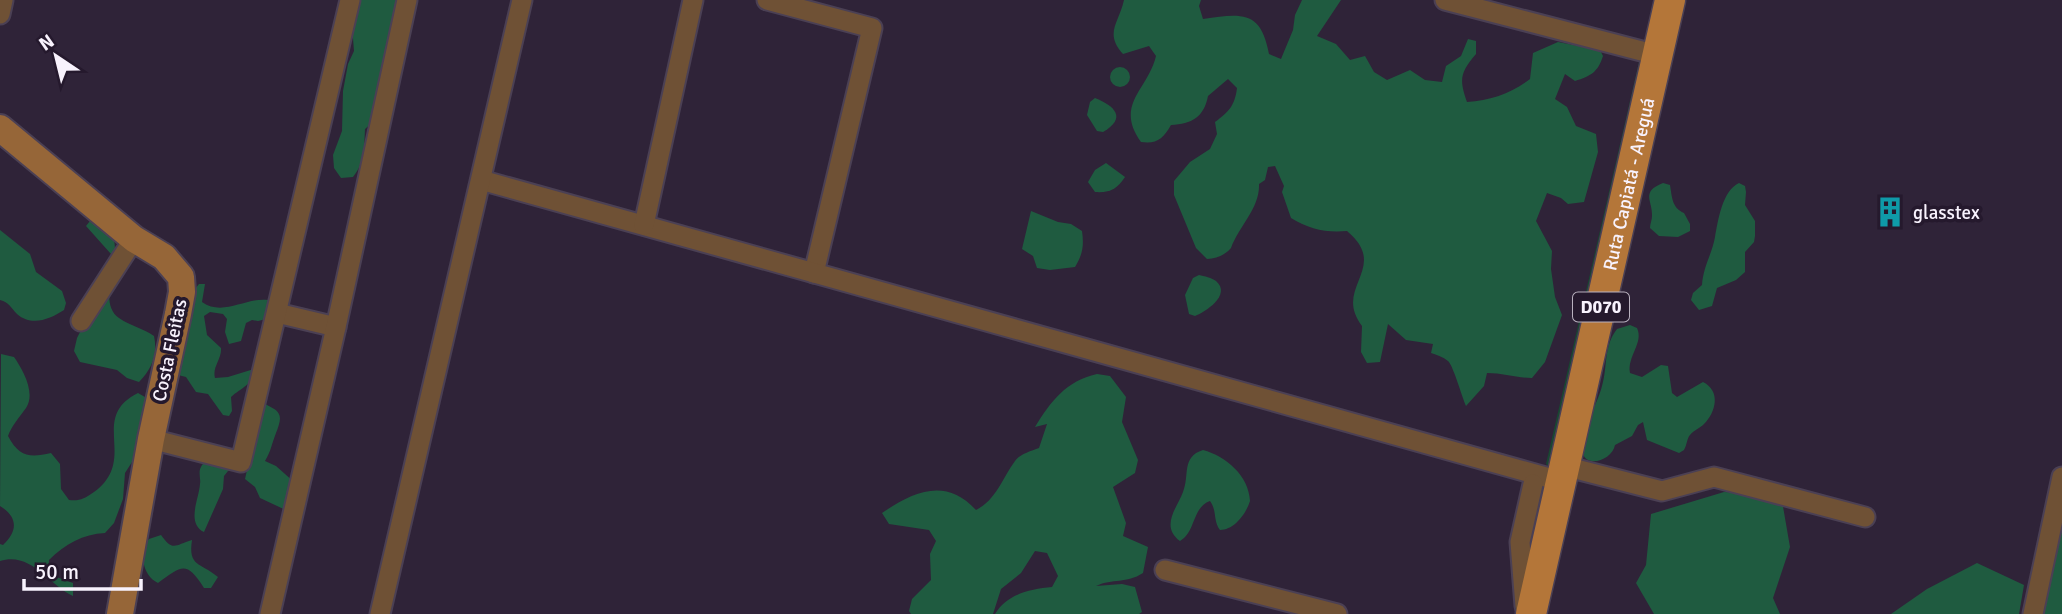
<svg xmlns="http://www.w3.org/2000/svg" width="2062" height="614" viewBox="0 0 2062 614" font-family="Signika,sans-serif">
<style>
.green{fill:#194732}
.forest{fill:#1f5b40}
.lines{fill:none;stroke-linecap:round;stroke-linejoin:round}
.minor-casing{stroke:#4b4054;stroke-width:23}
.secondary-casing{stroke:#4b4054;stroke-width:30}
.primary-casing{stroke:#4b4054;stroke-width:33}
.minor{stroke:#6f5135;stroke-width:19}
.secondary{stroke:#966638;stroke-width:26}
.primary{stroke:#b47639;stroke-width:30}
.labels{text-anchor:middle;stroke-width:7;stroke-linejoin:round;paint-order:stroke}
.shield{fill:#25192d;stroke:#b9b1bf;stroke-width:2}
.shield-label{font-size:18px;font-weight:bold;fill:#f8f2fd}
.street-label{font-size:19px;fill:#f8f2fd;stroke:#25192d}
.poi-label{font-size:19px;fill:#f8f2fd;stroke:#25192d;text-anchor:start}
</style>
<rect width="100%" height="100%" fill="#2f2338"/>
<polygon class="green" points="1639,62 1642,62 1550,467 1546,464"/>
<g class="forest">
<path d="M361 0H412L375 120 365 129C364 148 365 162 353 177L341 178 334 168 333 155 342 131 343 91 348 64 354 51 352 26Z"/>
<path d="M1124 0H1201L1199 6 1203 19C1243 13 1261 11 1269 54L1281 59 1293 30 1295 15 1302 0H1341L1317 36 1336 44 1350 60 1365 56 1374 72 1387 80 1410 70 1425 80 1442 82 1446 66 1461 56 1468 39 1476 41V54C1460 73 1459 79 1467 102 1491 100 1510 94 1530 79L1533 53 1558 42 1584 47 1597 44 1603 56C1598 72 1591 76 1575 81L1565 74 1555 99 1567 107 1576 126 1596 134 1598 152 1584 202 1568 204 1561 198 1547 193 1536 221 1552 251 1551 269 1555 297 1562 315 1545 362 1532 378C1516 378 1503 373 1487 373L1484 386 1466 406C1462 397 1453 365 1448 361 1443 357 1437 355 1431 353L1433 344 1406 340 1388 324 1380 362 1367 363 1361 352 1362 326C1332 287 1391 268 1347 231 1326 233 1309 229 1291 218L1282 192 1284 186 1275 166 1268 167 1265 180 1259 184C1260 208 1239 226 1231 248 1224 256 1217 258 1207 259L1196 248 1174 195V181L1190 162 1210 149 1217 134 1215 122C1229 112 1235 105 1237 88L1228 79 1208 96C1204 117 1192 124 1171 125 1163 139 1157 144 1141 142 1114 104 1148 90 1156 56L1149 46 1123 54C1104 33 1119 23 1124 0Z"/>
<circle cx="1120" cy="77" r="10"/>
<path d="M1095 98C1115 106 1127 118 1103 132L1097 131 1087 115 1090 102Z"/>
<path d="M1106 163 1125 177C1117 189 1110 193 1095 192L1088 182 1095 170Z"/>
<path d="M1663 183 1670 185C1672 197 1672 208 1684 213L1690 224V231L1678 237 1659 236 1650 228C1650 224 1652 220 1652 216 1653 201 1640 192 1663 183Z"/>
<path d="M1739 183 1745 186 1746 192 1745 205 1755 221V236L1754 242 1745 252V272L1736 280 1717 288 1712 306 1699 310 1691 300 1693 293 1702 285C1703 267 1712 254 1715 237 1718 221 1722 191 1739 183Z"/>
<path d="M1031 211 1058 222 1071 224 1082 231C1084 245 1083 254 1075 267L1050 270 1037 268 1033 256 1022 249Z"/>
<path d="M94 216 113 231C114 240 116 250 115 259 113 277 101 305 119 318 130 326 143 328 154 336 158 354 152 369 139 382L127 378 117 370 80 362 74 351 77 338 113 267 111 254 86 226Z"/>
<path d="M0 230 30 254 36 272 62 291 66 303 64 310C50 319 32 327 17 314 11 308 9 302 0 300Z"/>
<path d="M1199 275C1204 276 1212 278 1216 281 1232 295 1205 312 1195 316L1189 314 1185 295 1193 278Z"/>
<path d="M199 284H205L202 302C223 317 246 297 268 300L271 306 270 318 258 321 252 320 246 323 241 341 229 344 225 332 227 319 223 314 210 312 204 316 207 335 221 348C222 359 212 367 215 378L228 377 254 369C253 385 241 388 231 397L232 411 229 416 223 415 208 394 196 392 186 377 174 374 195 289Z"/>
<path d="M1630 325 1637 328C1644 343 1627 356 1630 373L1642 377 1661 365 1668 366 1672 393 1677 397 1703 382C1721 391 1716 412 1704 424 1700 428 1694 430 1690 435 1687 438 1687 445 1684 450L1679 453 1647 440 1643 422 1638 425 1632 436 1615 445C1612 461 1583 470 1582 449 1581 428 1597 406 1602 386 1608 366 1603 347 1617 329Z"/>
<path d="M1 354 14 357C23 370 36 393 26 408 19 418 12 425 8 436 19 457 30 458 51 453L60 464 61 489 69 500C80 501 84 499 94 492 139 459 88 418 138 393L150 400 146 425 132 462 125 473 123 499 114 523 105 533C83 534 65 544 49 560L48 574 73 583V596C49 585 31 551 0 561V544L3 545C18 531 18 517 0 506Z"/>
<path d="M1097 374 1110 376 1126 397 1122 422 1138 460 1135 473 1113 487 1126 523 1123 536 1148 547 1143 573C1126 584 1113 578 1096 586L1122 584 1135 587 1142 612 1139 614H995C1007 594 1030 589 1052 587L1058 576 1047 553 1035 551 1021 573 1001 589 993 614H911L909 611 912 599 931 580 930 554 936 541 929 530 889 524 882 513C914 491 946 477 976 510 996 500 1002 479 1015 461 1020 454 1031 451 1039 448L1047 424 1035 427C1051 401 1066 381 1097 374Z"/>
<path d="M262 403C282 411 283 415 276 433 272 443 271 451 265 461L276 466 294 482 290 512 260 498 255 487 245 479Z"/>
<path d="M1203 450C1226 456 1249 476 1250 501 1246 514 1234 530 1220 530 1213 521 1217 510 1210 501 1192 507 1196 532 1180 541 1160 526 1177 508 1183 492 1190 475 1181 457 1203 450Z"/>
<path d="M211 461 235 470 228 471 224 476 223 489 204 532C186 523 199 499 200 484 201 479 198 472 201 467 203 462 206 463 211 461Z"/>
<polygon points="1724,492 1781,495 1790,547 1773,598 1780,614 1654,614 1636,583 1646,565 1651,514"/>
<polygon points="2062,520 2062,614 2036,614"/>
<path d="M161 535C173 552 175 545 192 540 188 567 200 562 218 577L211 588H204C186 560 182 566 158 583 142 575 139 553 149 539Z"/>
<polygon points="1977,563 2024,585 2019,614 1891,614 1927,589"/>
</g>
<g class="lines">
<g class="minor-casing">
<g id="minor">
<polyline points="767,0 872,28 814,273"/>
<polyline points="1445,0 1657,55"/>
<polyline points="0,14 3,0"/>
<polyline points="481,180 1560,481"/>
<polyline points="644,225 693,0"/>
<polyline points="277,313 336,327"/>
<polyline points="81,321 134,239"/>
<polyline points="151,439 241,462 350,0"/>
<polyline points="1564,466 1662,491 1714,477 1865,517"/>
<polyline points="1165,570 1337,614"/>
<polyline points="1525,606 1520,542 1533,484"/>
<polyline points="270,614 336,327 407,0"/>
<polyline points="380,614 522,0"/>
<polyline points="2033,614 2062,477"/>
</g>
</g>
<g class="secondary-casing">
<polyline id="secondary" points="0,128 134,239 164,257 181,277 182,292 178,314 151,439 120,614"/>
</g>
<g class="primary-casing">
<g id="primary">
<path id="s1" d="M1531 614 1670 0"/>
</g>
</g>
<use href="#minor" class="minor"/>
<use href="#secondary" class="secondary"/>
<use href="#primary" class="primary"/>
</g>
<defs>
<g id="building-bare" transform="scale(2.415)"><path d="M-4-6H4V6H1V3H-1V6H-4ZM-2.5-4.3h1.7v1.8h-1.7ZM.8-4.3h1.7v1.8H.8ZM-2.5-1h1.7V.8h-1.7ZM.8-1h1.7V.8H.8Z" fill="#0f9aa8" stroke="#25192d" stroke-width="2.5" paint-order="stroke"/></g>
</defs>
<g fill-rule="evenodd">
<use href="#building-bare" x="1890" y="212"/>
</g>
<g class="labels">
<rect class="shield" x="1573" y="292.5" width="56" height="29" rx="5"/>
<g class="shield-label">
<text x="1601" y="313">D070</text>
</g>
<g class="street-label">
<text dy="7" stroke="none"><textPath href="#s1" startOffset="441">Ruta Capiatá - Areguá</textPath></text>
<text transform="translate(169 350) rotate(-78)" y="7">Costa Fleitas</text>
</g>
<g class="poi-label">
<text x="1913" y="219">glasstex</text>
</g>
</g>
<g transform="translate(56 56) rotate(325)" stroke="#25192d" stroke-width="5" paint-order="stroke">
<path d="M0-5L12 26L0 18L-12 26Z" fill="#f8f2fd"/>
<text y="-10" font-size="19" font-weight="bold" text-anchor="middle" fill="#f8f2fd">N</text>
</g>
<path d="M24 579v10h117v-10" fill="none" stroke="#f8f2fd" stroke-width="3.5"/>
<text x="35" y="579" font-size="21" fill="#f8f2fd" stroke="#25192d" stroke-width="5" paint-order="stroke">50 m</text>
</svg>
